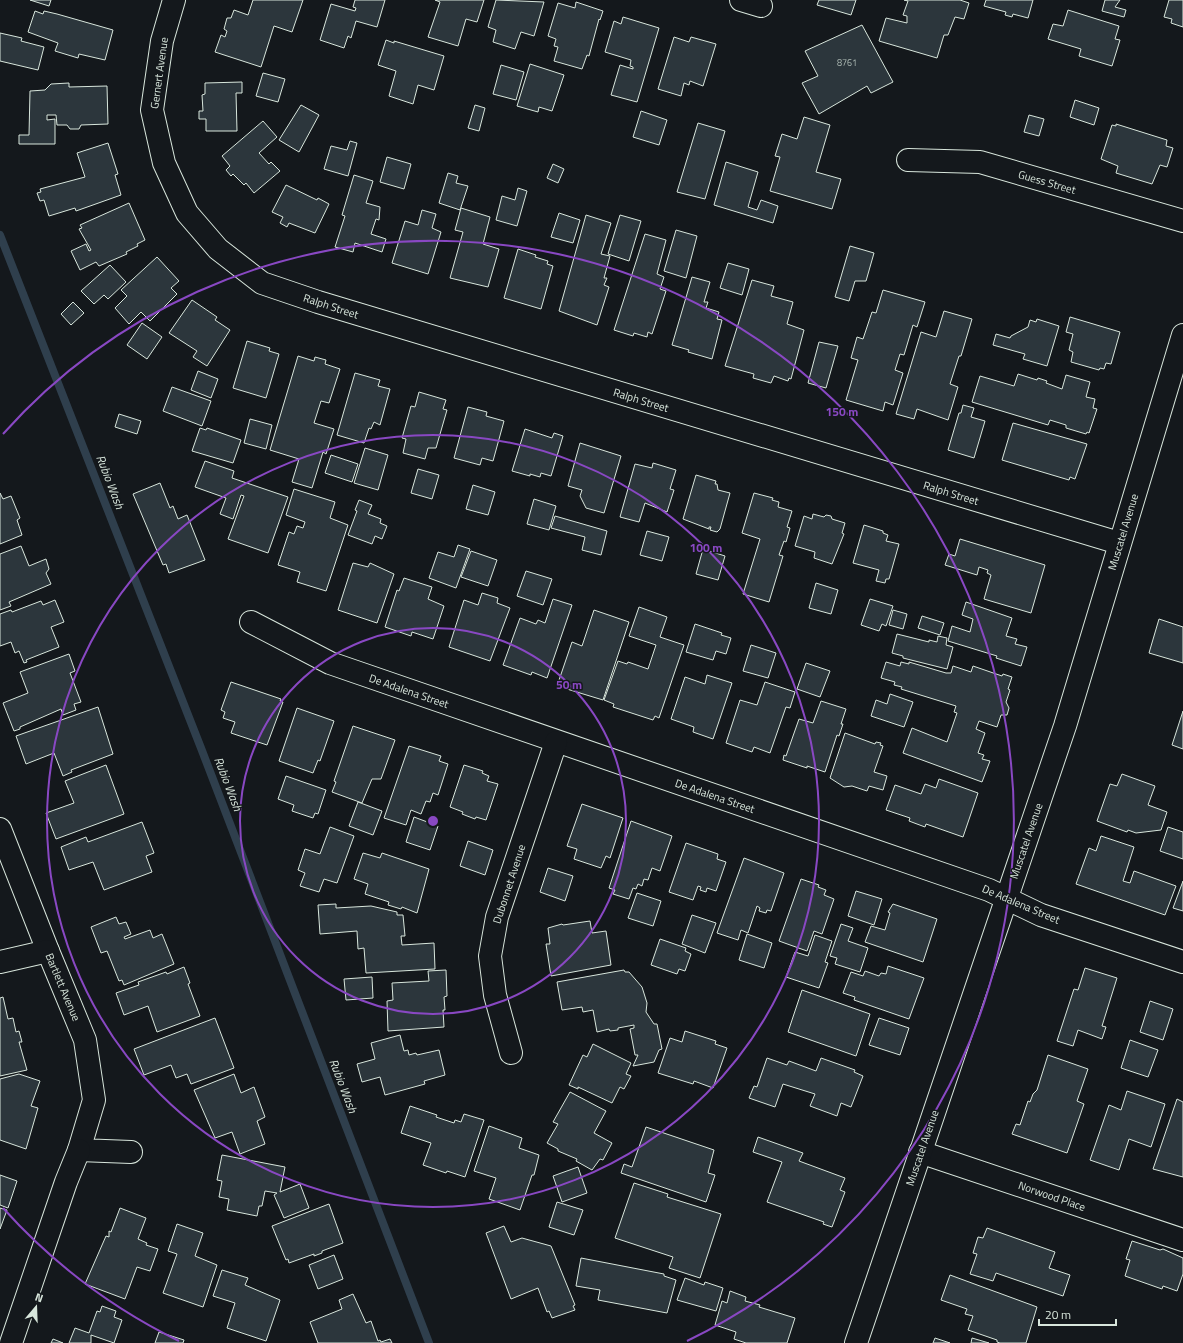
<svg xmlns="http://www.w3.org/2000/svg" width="1183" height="1343" viewBox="0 0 1183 1343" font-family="'Titillium Web',sans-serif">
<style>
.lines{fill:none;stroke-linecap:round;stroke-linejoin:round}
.stream{stroke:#2f3f4d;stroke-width:8}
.building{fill:#2c363c;stroke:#d8e6dc}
.minor-casing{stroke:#d8e6dc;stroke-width:24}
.minor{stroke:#14181c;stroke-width:22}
.ring{fill:none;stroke:#8948c3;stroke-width:2}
.labels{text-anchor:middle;stroke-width:3;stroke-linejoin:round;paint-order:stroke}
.number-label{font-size:9px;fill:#adbab4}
.street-label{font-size:11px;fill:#d8e6dc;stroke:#14181c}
.water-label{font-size:12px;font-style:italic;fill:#d8e6dc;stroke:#14181c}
.centre{fill:#8948c3;stroke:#14181c;stroke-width:2}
.ring-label{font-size:12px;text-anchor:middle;font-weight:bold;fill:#8948c3;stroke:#14181c;stroke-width:3;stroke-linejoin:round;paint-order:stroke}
</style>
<rect width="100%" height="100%" fill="#14181c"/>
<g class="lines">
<polyline class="stream" points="0,235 201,748 429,1343"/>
</g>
<g class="building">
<polygon points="30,0 51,0 49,6"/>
<polygon points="253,0 303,0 292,32 274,26 261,67 215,52 221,35 225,37 227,31 224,29 227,18 231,18 234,10 248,15"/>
<polygon points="355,0 385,0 377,27 356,21 351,38 348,36 344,48 320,40 331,4 355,11 356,8 353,7"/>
<polygon points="435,0 484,0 477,22 466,19 458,46 428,37 440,2"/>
<polygon points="496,0 544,2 534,36 521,32 515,49 493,42 496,30 488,27"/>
<polygon points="819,0 856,0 851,15 817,5"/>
<polygon points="904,0 960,0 969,3 964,19 955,17 948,35 944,35 937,58 879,41 886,18 907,23 907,16 903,15 908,1"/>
<polygon points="986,0 1033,0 1028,18 1013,14 1012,17 1005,15 1006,12 984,6"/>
<polygon points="1105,0 1120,0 1115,7 1126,10 1124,17 1102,11"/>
<polygon points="1169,0 1183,0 1183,27 1171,23 1172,19 1164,17"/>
<polygon points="576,2 603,11 600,20 599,19 589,56 587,55 582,69 554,61 558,47 554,46 556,39 548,36 558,3 575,8"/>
<polygon points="1068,10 1119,26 1115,39 1120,40 1112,66 1079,56 1081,49 1048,39 1053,24 1063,26"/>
<polygon points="35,11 43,14 44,11 57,14 113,30 105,60 79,54 78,58 55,51 58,43 28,32"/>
<polygon points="623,17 659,28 637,102 611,95 620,65 633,69 633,67 630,66 631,60 605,52 614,21 621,24"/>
<polygon points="862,25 893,82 871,93 867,86 819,114 802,83 818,76 805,51"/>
<polygon points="0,33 22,38 21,41 44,47 38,70 0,61"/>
<polygon points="674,37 689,42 691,37 716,44 703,86 690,81 689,85 684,83 681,96 658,89"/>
<polygon points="386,40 394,43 394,41 444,56 434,90 418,85 413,104 389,96 396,71 378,65"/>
<polygon points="530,64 564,75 552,111 539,107 538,112 517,106"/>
<polygon points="501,65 524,72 516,100 493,94"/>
<polygon points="263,73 285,79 278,102 256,96"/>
<polygon points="242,82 242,93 236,93 237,131 206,131 206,119 199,119 199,111 203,111 202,95 205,94 205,83"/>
<polygon points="69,83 69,87 107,86 108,124 81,125 79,129 70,129 67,125 57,125 56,115 47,115 47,120 55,119 55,144 19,144 19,135 29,135 30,91 45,90 51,84"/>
<polygon points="1075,100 1099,108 1094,125 1070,117"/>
<polygon points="301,105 319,115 299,152 279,140"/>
<polygon points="475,105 485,108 479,131 468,128"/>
<polygon points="641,111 667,120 659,145 633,137"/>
<polygon points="1029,115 1044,119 1039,136 1024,132"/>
<polygon points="804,117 830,125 816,172 841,179 832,209 770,191 780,157 775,156 782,134 797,139"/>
<polygon points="263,121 277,137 259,153 269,164 271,162 280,171 254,193 246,183 244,185 233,174 231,176 226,170 230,166 222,156"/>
<polygon points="698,123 725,131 705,199 677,192"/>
<polygon points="1116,124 1167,140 1166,146 1173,148 1167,167 1160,165 1152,184 1116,173 1118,166 1101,159 1112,125 1116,126"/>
<polygon points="350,141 357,143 348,176 324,169 331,146 347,150"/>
<polygon points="108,143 118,174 115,175 121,195 76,211 75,208 49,216 44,200 40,201 37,193 41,192 40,189 85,177 77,153"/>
<polygon points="387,157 411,164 404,189 380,182"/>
<polygon points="726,162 758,172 748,207 757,210 761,200 778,206 773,223 714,205"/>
<polygon points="553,164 564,169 558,183 547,178"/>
<polygon points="448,173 458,176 456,183 468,186 460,210 439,203"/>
<polygon points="354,175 373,181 366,203 380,207 379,220 376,219 371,234 386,239 382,252 355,243 353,252 335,247 345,216 342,215"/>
<polygon points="286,185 317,200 318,198 329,204 315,233 289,223 287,227 280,223 283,217 272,212"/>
<polygon points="518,188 527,191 517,226 496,220 502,196 515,200"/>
<polygon points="129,203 145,240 137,244 138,246 126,252 127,254 99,266 96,262 80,270 71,251 86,244 89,251 91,250 79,229 82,228 80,225"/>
<polygon points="461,208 490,217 483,244 499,249 488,287 450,278 463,232 455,230"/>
<polygon points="422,210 436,214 432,228 441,232 428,274 392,263 405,221 418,225"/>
<polygon points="559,213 580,220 573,243 551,237"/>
<polygon points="586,215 611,223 601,254 610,256 604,278 607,278 604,285 609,287 597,325 559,311"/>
<polygon points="620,215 641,221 629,261 608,254"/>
<polygon points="676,230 697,236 686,278 664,271"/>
<polygon points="645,234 666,240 657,274 664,277 660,289 666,291 652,334 648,332 647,337 634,333 633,336 614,330"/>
<polygon points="850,246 874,253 866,281 855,281 849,301 835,297"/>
<polygon points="518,249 536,255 535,257 548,261 547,264 553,266 541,309 504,298"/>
<polygon points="157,257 179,281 171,288 177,294 150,321 141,312 129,324 115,308 127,296 121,290"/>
<polygon points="728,263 749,269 742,295 720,288"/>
<polygon points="110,265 126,282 108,299 104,295 94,304 81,291"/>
<polygon points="692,277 710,282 704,302 708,302 706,308 719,312 717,319 722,320 712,359 688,352 689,350 672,345"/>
<polygon points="752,280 774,286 771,296 793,302 787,324 804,330 791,379 789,378 788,381 774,376 771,383 753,378 754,374 725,366"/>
<polygon points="883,290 925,302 917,327 913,325 904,355 900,354 895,370 903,373 893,405 885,402 883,411 846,400 858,360 851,358 857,337 863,339 872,312 876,313"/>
<polygon points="192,300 217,317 215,320 230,330 207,366 193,357 197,351 169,333"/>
<polygon points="73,302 84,313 71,325 61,314"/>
<polygon points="944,311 972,319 961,356 959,356 950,384 958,387 948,420 917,409 914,419 896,414 921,332 936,337"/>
<polygon points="1070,317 1120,332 1111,364 1106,363 1104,369 1100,368 1099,370 1071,362 1073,352 1069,350 1073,334 1066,332"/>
<polygon points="1037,319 1059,326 1047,366 1023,359 1025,354 993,345 996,334 1010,338 1011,336 1028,327 1030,320 1036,322"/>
<polygon points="142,323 162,337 147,359 127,345"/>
<polygon points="247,341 270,348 269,351 279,354 266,398 233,388"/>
<polygon points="819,342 838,346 826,388 808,383"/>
<polygon points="298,356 314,361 315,357 326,360 325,364 340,369 329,403 321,401 314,423 334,429 326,454 323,452 312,488 292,482 299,459 270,450"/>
<polygon points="198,371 218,379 211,398 191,390"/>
<polygon points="355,373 380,380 378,386 390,389 380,425 374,422 371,429 369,428 364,443 337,435"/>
<polygon points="1018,374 1037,380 1038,378 1047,381 1046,383 1062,389 1066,375 1090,382 1086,397 1095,399 1093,408 1097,409 1089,433 1087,432 1086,434 1066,428 1066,425 1050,420 1048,425 972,402 980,376 1014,386"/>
<polygon points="172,387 211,401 202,426 163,411"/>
<polygon points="419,392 446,400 443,409 447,410 436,448 428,448 425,459 403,453 406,439 402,438 411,406 415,407"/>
<polygon points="963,405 974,408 971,417 985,421 974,458 948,450 959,413 961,413"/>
<polygon points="468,407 487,412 486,416 504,421 493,461 482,458 480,465 454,458"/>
<polygon points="119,414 141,421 137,434 115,427"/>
<polygon points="250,419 272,425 266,449 244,443"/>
<polygon points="1013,423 1087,444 1075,479 1070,477 1069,480 1002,460"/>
<polygon points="200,428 206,430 207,428 241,440 233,463 192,451"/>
<polygon points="525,429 552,438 554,433 563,436 551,476 541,473 540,477 530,474 530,476 512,471"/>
<polygon points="580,443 621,456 604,513 586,508 580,496 582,490 568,486"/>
<polygon points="365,448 388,455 378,490 354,483"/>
<polygon points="331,455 358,464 352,482 325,473"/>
<polygon points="205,461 234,471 232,478 288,497 268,553 228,539 244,496 241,495 233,519 220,514 226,498 195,487"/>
<polygon points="653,463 676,470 670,489 674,490 667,512 645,503 639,522 620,517 635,464 652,468"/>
<polygon points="418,469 439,475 432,499 411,493"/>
<polygon points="696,475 716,481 715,484 717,484 718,490 730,493 720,529 717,532 710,530 711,527 709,527 709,529 683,519"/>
<polygon points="160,483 170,508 173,506 178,519 187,515 205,560 169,573 166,564 163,565 133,494"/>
<polygon points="473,485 495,492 488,515 466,509"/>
<polygon points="294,489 335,502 330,518 348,525 326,591 297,582 300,572 278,565 289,532 294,534 297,526 303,528 305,522 286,515"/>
<polygon points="0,493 3,499 11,496 20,518 17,520 22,535 0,544"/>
<polygon points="754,493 773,498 772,500 779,502 778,507 792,511 787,527 790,528 786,542 784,541 779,555 783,556 769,602 743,594 760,539 742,533"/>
<polygon points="534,499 556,506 549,530 527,524"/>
<polygon points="359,500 372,505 368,514 381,519 380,523 387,526 382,539 375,536 372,544 348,535 357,511 355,510"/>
<polygon points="813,514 824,517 826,515 831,516 832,519 845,523 842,533 844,534 832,564 814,558 815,552 795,546 804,516 812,519"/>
<polygon points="555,516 607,531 601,555 582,550 585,537 551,528"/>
<polygon points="864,525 883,531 883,533 888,535 886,541 899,544 889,579 886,579 885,583 876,581 879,570 853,563"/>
<polygon points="647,531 669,537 662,561 640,555"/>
<polygon points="960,539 1045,565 1031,613 984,599 991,575 987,573 988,570 979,567 977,575 945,565 949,554 955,556"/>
<polygon points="458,545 470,549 456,588 429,578 438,552 454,557"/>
<polygon points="21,546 29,566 46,559 49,569 46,573 51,584 9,602 11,606 0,610 0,554"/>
<polygon points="703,549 725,556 718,580 696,574"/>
<polygon points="471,551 497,560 488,586 461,577"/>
<polygon points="353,563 368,567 370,563 394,574 377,623 338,610"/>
<polygon points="526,571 552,579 543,605 517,596"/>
<polygon points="404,578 432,587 428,599 444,606 433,639 412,632 411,636 385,627 397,590 399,591"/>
<polygon points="816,583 838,590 831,614 809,608"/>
<polygon points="482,593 498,598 497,603 510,608 490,661 449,647 464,600 478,605"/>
<polygon points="553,599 572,605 547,678 532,672 531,675 503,665 520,618 536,624 538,620 545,623"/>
<polygon points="870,599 893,606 886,626 882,624 879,631 861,625"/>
<polygon points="55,600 64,622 51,627 59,647 26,660 27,662 24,663 19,651 15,653 11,642 0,646 0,614 11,610 12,612 41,601 43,605"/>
<polygon points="966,602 1012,618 1006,636 1017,639 1015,644 1027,647 1021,666 996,658 997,656 948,641 952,626 970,632 973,619 962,615"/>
<polygon points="639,607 667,617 660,637 684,645 659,718 655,716 653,720 613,707 614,704 604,700 618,661 627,664 628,662 648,669 656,645 629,636"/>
<polygon points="594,610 629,622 603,700 557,686 572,642 582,646"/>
<polygon points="893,610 907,614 903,629 889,625"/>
<polygon points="922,616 944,623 940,635 918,628"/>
<polygon points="1159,619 1183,627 1183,663 1149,653"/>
<polygon points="695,624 722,633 721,635 731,638 726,654 716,651 713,660 686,652"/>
<polygon points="897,634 929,642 929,640 937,642 938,636 947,638 946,645 953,647 947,669 903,658 903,656 892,653"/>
<polygon points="751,645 776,653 768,678 743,671"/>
<polygon points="69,654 75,671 70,673 81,702 74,704 76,710 63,715 61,709 20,727 20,729 14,731 3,703 28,693 20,672"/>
<polygon points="886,662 900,666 901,662 909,664 909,662 946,673 951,673 953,666 971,672 973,666 1002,676 1003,674 1012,677 1008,689 1010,690 1006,702 1009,708 1007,715 1001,715 997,727 979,721 976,729 985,733 978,753 984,755 982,759 990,761 982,782 903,753 912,728 947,742 957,713 954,712 956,706 901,689 902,687 894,685 895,682 881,678"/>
<polygon points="806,663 830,671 820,697 797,689"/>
<polygon points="707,675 732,683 713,739 693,732 694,727 671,719 685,677 705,684"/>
<polygon points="231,682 281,699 280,701 283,702 267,745 231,733 235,722 223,718 225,712 221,710"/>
<polygon points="765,682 795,692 790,708 786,707 770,753 754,747 752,752 726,743 740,700 757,705"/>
<polygon points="890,694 913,702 904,727 871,716 876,700 887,704"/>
<polygon points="821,701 846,709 841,724 843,724 839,736 837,735 825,772 807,766 807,768 783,760 784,755 786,756 799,719 813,723"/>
<polygon points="98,707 113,754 71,770 72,772 63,776 54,753 26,764 16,736"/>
<polygon points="297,708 334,721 320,761 318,760 313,773 279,761"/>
<polygon points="1183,711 1183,749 1172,745"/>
<polygon points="353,726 395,740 381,779 372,779 362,803 332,792 336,782 334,781"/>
<polygon points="845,733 875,744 876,742 881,743 880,745 883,746 874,772 887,776 883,790 869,786 867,791 852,786 844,787 830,778"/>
<polygon points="409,746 441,756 439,761 448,764 438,795 433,793 430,802 426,801 421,814 411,810 406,825 384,818"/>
<polygon points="106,765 124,814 56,839 46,813 74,803 65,781"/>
<polygon points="464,765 483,771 482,773 489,776 487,781 498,784 486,820 476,817 475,819 462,814 463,812 450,807"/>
<polygon points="1122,774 1155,786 1148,805 1167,812 1161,830 1136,833 1128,830 1127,832 1097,821 1110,784 1117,786"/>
<polygon points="286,776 326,790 318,814 315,813 313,818 292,811 294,805 278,799"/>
<polygon points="939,779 978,793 963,837 926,824 925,827 909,821 910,818 886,810 895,785 921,794 925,784 936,788"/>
<polygon points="358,802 382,811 373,835 349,826"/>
<polygon points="582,804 623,818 610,858 606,856 601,868 574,859 577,849 567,846"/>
<polygon points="414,817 438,826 430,850 406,842"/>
<polygon points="631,821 672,836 660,871 652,868 648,880 644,879 642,886 638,884 636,889 633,888 629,899 613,894 615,890 609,888"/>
<polygon points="142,822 154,853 146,856 152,872 104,890 93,862 69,870 61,847 86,837 88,842"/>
<polygon points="330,827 354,836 337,883 324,879 319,892 300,886 305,873 298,870 305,849 320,854"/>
<polygon points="1168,827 1183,832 1183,859 1160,851"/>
<polygon points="1101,836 1134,847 1123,881 1130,883 1134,871 1176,886 1165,915 1076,884 1089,848 1096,851"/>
<polygon points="468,841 493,850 485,875 460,866"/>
<polygon points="686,843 718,854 717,859 726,862 716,891 707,888 706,892 700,890 701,887 698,886 693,900 669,892"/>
<polygon points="363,853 380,858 382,853 429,869 417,913 402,907 401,909 388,905 389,902 365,894 368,884 354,879"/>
<polygon points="744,858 784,873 771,911 767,910 766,913 759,911 760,908 757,906 748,933 741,930 738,940 717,933"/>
<polygon points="548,868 573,876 565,901 540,892"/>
<polygon points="801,879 819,885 818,887 826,890 824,895 834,899 822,934 814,931 807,951 779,941"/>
<polygon points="1183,881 1183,911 1173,908"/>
<polygon points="856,891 882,899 874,925 848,916"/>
<polygon points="637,893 661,901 653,926 628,918"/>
<polygon points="336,904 336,908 371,906 397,912 397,915 403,915 405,936 401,936 402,945 434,943 435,969 366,973 364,948 358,949 357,931 320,934 318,905"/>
<polygon points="893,904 937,919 923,962 865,942 871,926 885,930 890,913 888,912"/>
<polygon points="692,915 716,923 705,953 682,944"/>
<polygon points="116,917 119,924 126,922 131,934 124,937 125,939 150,930 153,938 162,934 174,964 124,985 122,980 119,981 107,951 101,953 91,927"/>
<polygon points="590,921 592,933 606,931 611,965 551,976 546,944 550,944 548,928 562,924 563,925"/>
<polygon points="841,924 853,928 848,941 868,948 860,972 835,964 837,958 830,956"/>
<polygon points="747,934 772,943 764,968 739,960"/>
<polygon points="815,935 832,941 825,962 828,963 819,988 786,977 795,952 808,956"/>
<polygon points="660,939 686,948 685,951 691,954 685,971 679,969 677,974 651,965"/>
<polygon points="888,966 924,978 909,1019 854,1000 855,997 843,993 851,972 863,976 865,971 879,976 881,973 886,974"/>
<polygon points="184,967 190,983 188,984 200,1016 157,1032 148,1006 124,1015 116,993 139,985 138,982 166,972 167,974"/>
<polygon points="1085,968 1117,978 1102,1026 1106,1027 1102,1039 1078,1030 1073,1046 1057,1041 1074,989 1078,990"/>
<polygon points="446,970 447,996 444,997 445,1010 443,1010 444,1027 388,1031 387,1001 393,1000 392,983 429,981 428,971"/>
<polygon points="624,970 625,972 629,972 642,987 647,1003 646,1012 654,1024 657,1024 662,1049 659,1050 654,1062 633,1066 638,1055 635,1055 630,1029 634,1028 634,1025 618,1028 618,1030 610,1031 609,1029 597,1032 593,1010 583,1012 582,1007 562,1010 557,982"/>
<polygon points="372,977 373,998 346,1000 344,979"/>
<polygon points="802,990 870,1014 856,1056 788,1032"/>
<polygon points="3,997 8,1019 13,1018 16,1032 19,1031 22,1042 19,1042 27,1070 0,1076 0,998"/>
<polygon points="1150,1001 1173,1009 1163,1040 1140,1032"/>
<polygon points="215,1018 234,1068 191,1084 187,1074 176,1078 171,1065 144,1075 134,1049"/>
<polygon points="879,1018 909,1028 900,1055 869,1045"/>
<polygon points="685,1031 716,1041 715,1044 727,1048 713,1088 694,1081 693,1084 658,1073 670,1038 682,1042"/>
<polygon points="400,1035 404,1051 408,1050 409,1055 416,1053 417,1055 439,1050 445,1075 424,1081 425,1084 385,1095 380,1077 362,1082 357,1064 375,1059 371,1043"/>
<polygon points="1130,1040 1158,1050 1148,1077 1121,1068"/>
<polygon points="593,1044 631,1063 626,1074 631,1076 624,1089 620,1087 612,1103 578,1087 578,1089 569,1085 583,1055 587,1057"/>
<polygon points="1048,1055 1088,1069 1077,1101 1084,1104 1067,1153 1012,1134 1016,1124 1020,1125 1028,1101 1030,1102 1033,1094 1037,1090"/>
<polygon points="767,1058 787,1065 789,1061 816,1071 821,1058 855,1070 854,1072 863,1076 851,1107 841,1103 837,1116 810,1106 815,1094 783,1084 775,1107 749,1098 754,1086 757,1087"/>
<polygon points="19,1074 40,1081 31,1106 38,1108 26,1149 0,1140 0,1079"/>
<polygon points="234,1074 241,1093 254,1087 265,1117 257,1121 265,1144 240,1154 232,1132 215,1138 194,1090"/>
<polygon points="1127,1091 1165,1104 1151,1147 1129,1139 1119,1170 1090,1160 1109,1105 1121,1110"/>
<polygon points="570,1092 606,1111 594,1133 612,1143 603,1160 600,1159 592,1170 576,1161 577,1159 558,1151 558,1149 547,1143 558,1124 553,1122"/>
<polygon points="1177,1099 1183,1102 1183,1177 1153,1169"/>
<polygon points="410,1106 437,1115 436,1117 454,1123 455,1120 461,1122 464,1114 484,1120 465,1177 447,1171 446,1173 423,1165 431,1143 401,1133"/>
<polygon points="489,1126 522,1138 519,1148 539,1155 534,1175 532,1175 520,1210 489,1199 496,1178 474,1171"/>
<polygon points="646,1127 714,1150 708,1173 715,1175 706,1202 621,1173 624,1164 632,1167"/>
<polygon points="758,1137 803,1153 799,1161 845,1178 840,1190 845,1192 832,1227 823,1224 824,1222 767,1202 782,1162 753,1152"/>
<polygon points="222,1155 285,1167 280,1192 300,1184 309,1208 284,1218 274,1195 277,1193 265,1191 262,1206 259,1206 257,1216 227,1210 229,1199 219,1197 222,1181 217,1180"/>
<polygon points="578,1167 587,1193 562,1202 553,1176"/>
<polygon points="0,1175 17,1181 8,1208 0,1205"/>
<polygon points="634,1183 668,1194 667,1197 721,1214 700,1278 669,1268 673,1257 615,1238"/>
<polygon points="557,1202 583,1210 574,1235 549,1227"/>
<polygon points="329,1204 343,1243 322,1251 322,1253 314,1256 314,1254 289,1263 288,1259 286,1260 272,1226"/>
<polygon points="0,1208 7,1210 0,1229"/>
<polygon points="120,1208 146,1218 138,1239 147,1243 146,1245 158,1249 150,1271 137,1267 125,1299 85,1284 106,1236 109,1237 109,1231 111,1232"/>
<polygon points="177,1224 203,1233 195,1256 217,1265 203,1307 163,1293 177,1254 168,1251"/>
<polygon points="504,1226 511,1242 522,1238 551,1246 575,1305 573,1306 575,1310 552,1318 549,1311 547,1312 538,1288 511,1299 486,1233"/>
<polygon points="987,1228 1055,1252 1049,1268 1070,1275 1063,1296 996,1273 993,1281 970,1274 977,1254 973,1253 978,1237 983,1238"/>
<polygon points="1132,1241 1160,1250 1163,1249 1183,1258 1183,1274 1177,1291 1163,1286 1162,1289 1125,1276 1130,1260 1126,1259"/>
<polygon points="334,1255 343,1279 318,1289 309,1265"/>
<polygon points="581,1258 664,1274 664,1276 676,1280 667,1313 598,1300 600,1290 576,1286"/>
<polygon points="222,1270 248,1278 245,1285 280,1300 266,1341 227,1328 235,1303 213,1296"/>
<polygon points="950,1275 1037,1307 1026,1343 1000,1343 997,1342 997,1340 968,1330 973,1316 965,1314 967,1309 941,1300"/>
<polygon points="685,1278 704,1285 705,1282 723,1288 716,1311 677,1300"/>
<polygon points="730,1291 746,1297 745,1301 760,1305 759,1307 795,1318 787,1343 746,1343 734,1339 736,1332 715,1325 722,1301 727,1303"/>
<polygon points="353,1294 366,1323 371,1321 378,1341 380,1340 381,1342 390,1339 392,1343 318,1343 310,1322 342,1309 339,1300"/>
<polygon points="102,1306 116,1311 114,1317 122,1320 114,1343 91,1335 91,1343 69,1343 75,1328 89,1333 97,1311 100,1312"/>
<polygon points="159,1332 184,1340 183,1343 155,1343"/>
<polygon points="935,1338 950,1343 933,1343"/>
<polygon points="972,1338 989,1343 971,1343"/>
<polygon points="53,1339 63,1343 51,1343"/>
</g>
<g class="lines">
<g class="minor-casing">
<g id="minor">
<polyline points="174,0 162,41 152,110 164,163 187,213 218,249 262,283 318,302 1119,543"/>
<polyline points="741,0 761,6"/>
<polyline points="908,160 980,162 1183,221"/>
<polyline points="251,622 330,663 989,890 1041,915 1183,962"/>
<polyline points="0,829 48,951 85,1040 94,1100 79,1150 131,1152"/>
<polyline points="0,962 48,951"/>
<polyline points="511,1053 495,995 490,956 497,917 556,742"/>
<polyline points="920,1152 1183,1240"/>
<polyline points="11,1343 66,1182 79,1150"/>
<polyline points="856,1343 1065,726 1183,335"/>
</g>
</g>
<use href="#minor" class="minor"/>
</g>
<g class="ring">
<circle cx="433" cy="821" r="193"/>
<circle cx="433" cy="821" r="386"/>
<path d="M179 1341A579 579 0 0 1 3 1208M3 434A579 579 0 1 1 687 1341"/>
</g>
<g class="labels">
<g class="number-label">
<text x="847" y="66">8761</text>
</g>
<g class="street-label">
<text transform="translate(159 73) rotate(-82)" y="4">Gernert Avenue</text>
<text transform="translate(1047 182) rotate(16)" y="4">Guess Street</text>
<text transform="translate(331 306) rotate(18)" y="4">Ralph Street</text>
<text transform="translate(641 400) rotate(17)" y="4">Ralph Street</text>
<text transform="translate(951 493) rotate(17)" y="4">Ralph Street</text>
<text transform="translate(1123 532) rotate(-73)" y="4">Muscatel Avenue</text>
<text transform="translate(409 691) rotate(19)" y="4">De Adalena Street</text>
<text transform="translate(715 796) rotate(19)" y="4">De Adalena Street</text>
<text transform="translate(1026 841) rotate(-71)" y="4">Muscatel Avenue</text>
<text transform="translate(509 884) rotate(-72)" y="4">Dubonnet Avenue</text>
<text transform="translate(1021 904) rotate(23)" y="4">De Adalena Street</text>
<text transform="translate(63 987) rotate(67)" y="4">Bartlett Avenue</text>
<text transform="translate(922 1148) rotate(-71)" y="4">Muscatel Avenue</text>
<text transform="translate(1052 1196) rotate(19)" y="4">Norwood Place</text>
</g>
<g class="water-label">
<text transform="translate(110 482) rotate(69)" y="4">Rubio Wash</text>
<text transform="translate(228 784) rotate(69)" y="4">Rubio Wash</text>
<text transform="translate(343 1086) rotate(69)" y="4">Rubio Wash</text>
</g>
</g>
<circle cx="433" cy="821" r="6" class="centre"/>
<g class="ring-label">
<text x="842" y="416">150 m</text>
<text x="706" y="552">100 m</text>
<text x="569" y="689">50 m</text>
</g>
<g transform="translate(36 1307) rotate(19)" stroke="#14181c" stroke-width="3" paint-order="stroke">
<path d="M0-3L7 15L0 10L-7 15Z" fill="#d8e6dc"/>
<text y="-6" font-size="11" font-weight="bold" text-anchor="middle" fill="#d8e6dc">N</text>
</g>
<path d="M1039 1319v6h77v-6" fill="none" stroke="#d8e6dc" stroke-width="2"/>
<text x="1045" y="1319" font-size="12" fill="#d8e6dc" stroke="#14181c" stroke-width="3" paint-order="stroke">20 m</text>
</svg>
